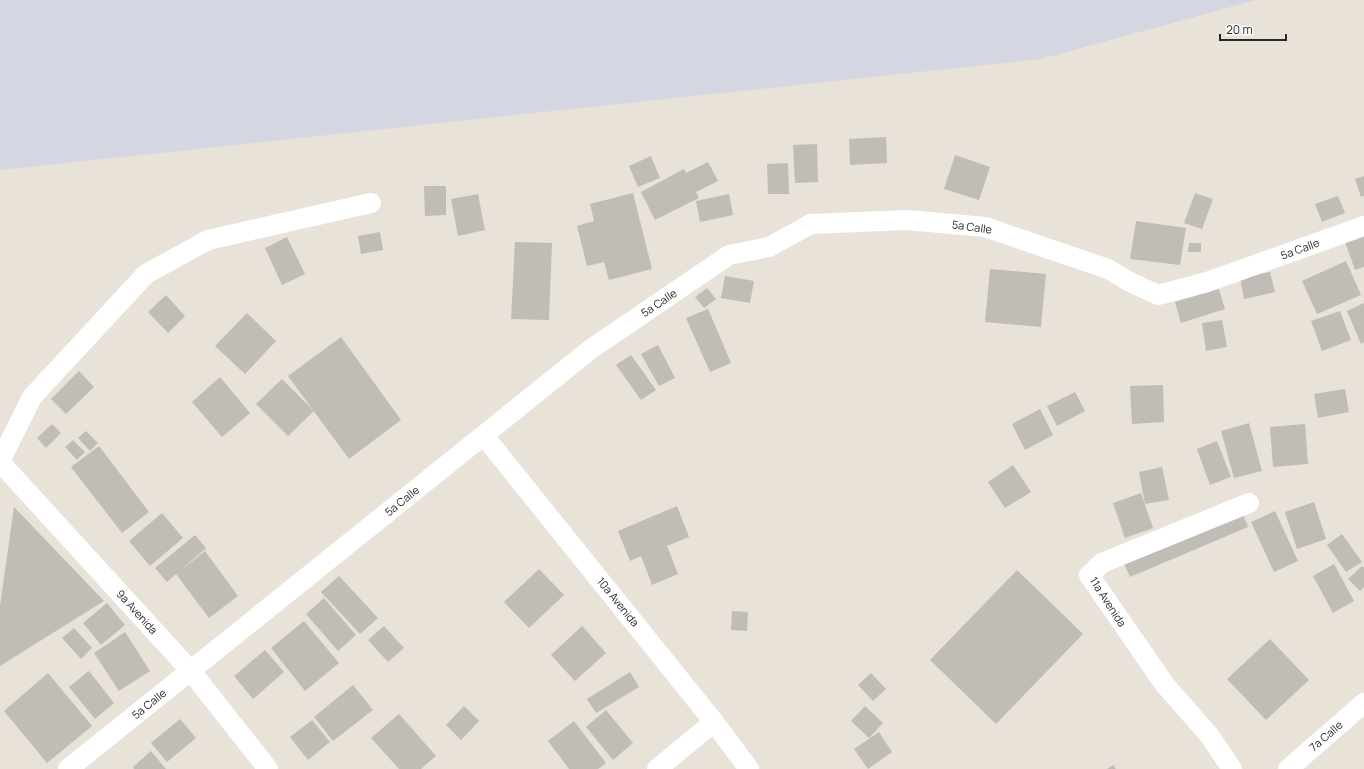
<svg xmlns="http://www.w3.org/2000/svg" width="1364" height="769" viewBox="0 0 1364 769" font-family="Manrope,sans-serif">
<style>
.airport{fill:#d4d6e1}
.building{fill:#c0bcb6}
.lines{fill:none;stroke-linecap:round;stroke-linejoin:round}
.minor{stroke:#fff;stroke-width:20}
.labels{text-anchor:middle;stroke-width:3.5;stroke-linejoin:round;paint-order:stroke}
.street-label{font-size:11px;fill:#272727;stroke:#fff}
</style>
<rect width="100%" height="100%" fill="#e8e2d9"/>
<polygon class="airport" points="0,0 1256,0 1041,59 0,170"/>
<g class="building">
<polygon points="886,137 887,163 850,165 849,139"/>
<polygon points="817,144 818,182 795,183 793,145"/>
<polygon points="955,155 990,167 979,200 944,189"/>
<polygon points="651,156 660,178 638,187 629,166"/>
<polygon points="708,162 718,181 696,192 699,198 655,220 641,192 684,169 686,173"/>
<polygon points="788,163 789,194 768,194 767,164"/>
<polygon points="1364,176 1364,196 1361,197 1355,179"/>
<polygon points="424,186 446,186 446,215 425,216"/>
<polygon points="633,193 652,269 609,280 604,262 587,266 577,226 594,221 590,204"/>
<polygon points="1195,193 1213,199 1202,229 1184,223"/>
<polygon points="478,194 485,230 458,236 451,199"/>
<polygon points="729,194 733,215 700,222 696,201"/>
<polygon points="1338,196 1345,213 1322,222 1315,204"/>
<polygon points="1136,221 1186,228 1180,265 1130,259"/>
<polygon points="380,232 383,250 361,254 358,236"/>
<polygon points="1364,235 1364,267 1355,270 1345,242"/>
<polygon points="287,237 305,274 282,285 265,248"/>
<polygon points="515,242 552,243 549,320 511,319"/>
<polygon points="1189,243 1201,243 1201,252 1188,252"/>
<polygon points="1346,261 1361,295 1317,314 1302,281"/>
<polygon points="990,269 1046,274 1041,327 985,322"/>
<polygon points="1270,272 1275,292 1244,299 1240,278"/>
<polygon points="725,276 754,281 750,303 721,298"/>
<polygon points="707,288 716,299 704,308 695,297"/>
<polygon points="1219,289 1225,309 1181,323 1175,302"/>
<polygon points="166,295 185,316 168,333 148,312"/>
<polygon points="1364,303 1364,342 1361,344 1347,311"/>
<polygon points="708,309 731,363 710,372 686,318"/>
<polygon points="1340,311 1351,340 1322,351 1311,321"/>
<polygon points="247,313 276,341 245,374 215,346"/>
<polygon points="1222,320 1227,347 1206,351 1202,323"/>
<polygon points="341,337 401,420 349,459 288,376"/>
<polygon points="658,345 675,378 659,386 641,354"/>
<polygon points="631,355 656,390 641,400 616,365"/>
<polygon points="79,371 94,387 66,414 51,399"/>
<polygon points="220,377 250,413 222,437 192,402"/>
<polygon points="282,379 314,411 288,436 256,404"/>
<polygon points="1163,385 1164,422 1132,424 1130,386"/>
<polygon points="1345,389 1349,412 1318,418 1314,394"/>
<polygon points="1075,392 1085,411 1057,426 1047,406"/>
<polygon points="1040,409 1053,435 1025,450 1012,424"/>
<polygon points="1249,423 1262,471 1234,478 1221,431"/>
<polygon points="52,424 61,433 46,448 37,438"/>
<polygon points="1305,424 1308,464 1273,467 1270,427"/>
<polygon points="86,431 98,443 90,451 78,438"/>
<polygon points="73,440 85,452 77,460 65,447"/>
<polygon points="1217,441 1231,477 1210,485 1197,449"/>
<polygon points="99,446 149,512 122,533 71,467"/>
<polygon points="1013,465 1031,492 1005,508 988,482"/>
<polygon points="1162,467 1169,500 1145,504 1139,472"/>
<polygon points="1141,493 1153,528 1125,538 1113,503"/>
<polygon points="1314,502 1326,539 1297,549 1285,512"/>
<polygon points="677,506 689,537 667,546 678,574 652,585 641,556 630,561 618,531"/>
<polygon points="14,507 104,601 0,666 0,606"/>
<polygon points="1240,507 1248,527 1130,577 1121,557"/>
<polygon points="1275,511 1298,561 1274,572 1251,522"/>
<polygon points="162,513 183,538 150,566 129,541"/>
<polygon points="1342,534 1362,562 1346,572 1327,545"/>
<polygon points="195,535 206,548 180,571 205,551 238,596 209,618 176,574 167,582 155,568"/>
<polygon points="1334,564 1354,601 1333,613 1313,576"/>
<polygon points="1362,566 1364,568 1364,587 1360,591 1348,579"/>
<polygon points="539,569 564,595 529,628 504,602"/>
<polygon points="1017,570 1083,634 996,724 930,660"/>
<polygon points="339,576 378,618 360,634 321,592"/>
<polygon points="324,598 356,635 338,651 306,614"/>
<polygon points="107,603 125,625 101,645 83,623"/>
<polygon points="732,611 748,612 747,631 731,630"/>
<polygon points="304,621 339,663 305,691 271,648"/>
<polygon points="384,626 404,648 388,662 368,640"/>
<polygon points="582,626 606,653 575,681 551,655"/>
<polygon points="74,628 92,648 81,659 62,638"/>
<polygon points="125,632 150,671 119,691 94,653"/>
<polygon points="1270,639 1309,680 1266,720 1227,679"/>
<polygon points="265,650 284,672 253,699 234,676"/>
<polygon points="89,671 114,703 95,719 69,687"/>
<polygon points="630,672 639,687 596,713 587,699"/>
<polygon points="48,673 92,726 47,763 4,711"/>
<polygon points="871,673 886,689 873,701 858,685"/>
<polygon points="353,685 373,710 333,741 314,717"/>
<polygon points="464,706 479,721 461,740 446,725"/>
<polygon points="865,706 883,723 869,738 851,721"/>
<polygon points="606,710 633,743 613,760 586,727"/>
<polygon points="399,714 436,756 421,769 399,769 371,738"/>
<polygon points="180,719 196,738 167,762 151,743"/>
<polygon points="312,720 330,742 308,760 290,737"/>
<polygon points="574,721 606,763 598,769 569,769 548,741"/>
<polygon points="879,732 892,752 868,769 854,749"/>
<polygon points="151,751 166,769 134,769 133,767"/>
<polygon points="1113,765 1116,769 1107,769"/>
</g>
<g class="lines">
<g class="minor">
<polyline points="484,436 714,722 749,769"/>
<polyline points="0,461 32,397 146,274 208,240 371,203"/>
<polyline points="0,462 190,670 268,769"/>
<polyline points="68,769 591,349 729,255 769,247 811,224 907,220 985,227 1108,269 1128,281 1158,295 1207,282 1364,226"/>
<polyline points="657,769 714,722"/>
<polyline points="1232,769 1209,735 1165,685 1089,575 1102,563 1249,503"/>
<polyline points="1288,769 1364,703"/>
</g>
</g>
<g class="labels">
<g class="street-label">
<text transform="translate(972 227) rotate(8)" y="4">5a Calle</text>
<text transform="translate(1300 249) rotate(-20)" y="4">5a Calle</text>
<text transform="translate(659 303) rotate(-34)" y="4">5a Calle</text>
<text transform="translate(402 501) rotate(-39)" y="4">5a Calle</text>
<text transform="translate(618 602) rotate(51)" y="4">10a Avenida</text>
<text transform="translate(1108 602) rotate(57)" y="4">11a Avenida</text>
<text transform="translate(137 612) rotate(48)" y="4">9a Avenida</text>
<text transform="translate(149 704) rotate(-39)" y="4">5a Calle</text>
<text transform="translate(1326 736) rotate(-41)" y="4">7a Calle</text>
</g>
</g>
<path d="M1220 34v6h66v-6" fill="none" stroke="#272727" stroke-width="2"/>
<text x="1226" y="34" font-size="12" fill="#272727" stroke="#ffffff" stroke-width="3" paint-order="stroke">20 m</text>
</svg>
